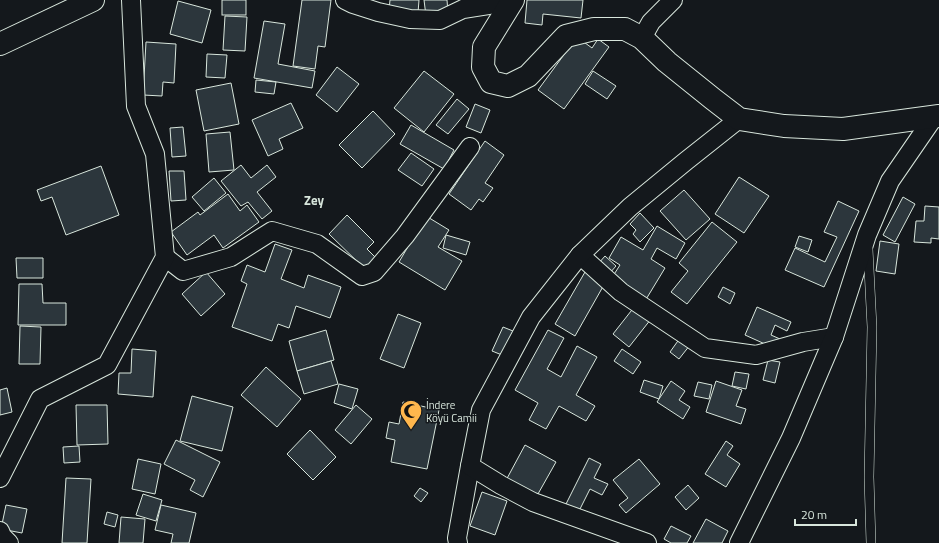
<svg xmlns="http://www.w3.org/2000/svg" width="939" height="543" viewBox="0 0 939 543" font-family="'Titillium Web',sans-serif">
<style>
.building{fill:#2c363c;stroke:#d8e6dc}
.lines{fill:none;stroke-linecap:round;stroke-linejoin:round}
.lane-casing{stroke:#d8e6dc;stroke-width:10}
.street-casing{stroke:#d8e6dc;stroke-width:20}
.secondary-casing{stroke:#d8e6dc;stroke-width:24}
.lane{stroke:#14181c;stroke-width:9}
.street{stroke:#14181c;stroke-width:18}
.secondary{stroke:#14181c;stroke-width:22}
.labels{text-anchor:middle;stroke-width:3;stroke-linejoin:round;paint-order:stroke}
.poi-label{font-size:11px;fill:#d8e6dc;stroke:#14181c;text-anchor:start}
.quarter-label{font-size:13px;font-weight:bold;fill:#d8e6dc;stroke:#14181c}
</style>
<rect width="100%" height="100%" fill="#14181c"/>
<g class="building">
<rect x="222" y="0" width="24" height="15"/>
<polygon points="302,0 331,0 325,47 318,46 315,69 293,66"/>
<polygon points="390,0 419,0 418,13 389,10"/>
<polygon points="424,0 447,0 448,13 426,16"/>
<polygon points="527,0 583,0 581,18 543,14 542,25 525,23"/>
<polygon points="178,1 211,10 202,43 170,34"/>
<polygon points="225,16 247,17 245,51 223,50"/>
<polygon points="264,21 285,24 278,64 315,71 312,88 254,78"/>
<polygon points="577,37 592,48 598,39 609,47 564,109 538,90"/>
<polygon points="146,42 176,44 174,83 163,82 162,96 143,95"/>
<polygon points="207,54 227,55 225,78 206,77"/>
<polygon points="337,67 359,84 337,112 316,95"/>
<polygon points="424,71 454,94 424,132 394,108"/>
<polygon points="593,71 616,86 607,99 585,84"/>
<polygon points="256,80 276,82 274,94 255,92"/>
<polygon points="231,83 239,124 204,131 196,90"/>
<polygon points="457,99 469,109 448,134 436,125"/>
<polygon points="291,103 303,128 279,139 283,149 268,156 252,120"/>
<polygon points="475,104 490,110 481,133 466,127"/>
<polygon points="373,111 395,134 362,168 339,145"/>
<polygon points="411,125 454,150 444,169 400,144"/>
<polygon points="183,127 186,156 172,157 170,128"/>
<polygon points="230,132 234,170 209,172 206,134"/>
<polygon points="485,141 504,155 485,183 493,188 483,202 479,199 471,210 449,194"/>
<polygon points="411,153 434,169 422,186 398,170"/>
<polygon points="241,165 251,178 267,165 276,177 257,192 272,211 262,219 248,202 241,206 221,181"/>
<polygon points="101,166 119,215 66,235 52,197 41,201 37,190"/>
<polygon points="169,171 184,171 186,200 171,201"/>
<polygon points="739,177 769,196 744,233 715,214"/>
<polygon points="214,178 226,193 204,211 192,197"/>
<polygon points="684,190 710,219 686,240 660,211"/>
<polygon points="228,194 240,211 247,205 259,222 223,248 214,235 187,255 171,232 198,212 200,215"/>
<polygon points="903,197 915,204 895,242 883,235"/>
<polygon points="838,201 859,211 824,287 785,270 795,248 825,262 837,237 824,232"/>
<polygon points="925,206 939,207 939,239 931,238 931,243 914,242 916,221 924,221"/>
<polygon points="640,213 654,228 640,242 633,234 636,230 630,224"/>
<polygon points="347,215 374,242 367,249 377,259 366,270 329,234"/>
<polygon points="426,216 449,230 438,247 462,261 445,290 399,262"/>
<polygon points="712,222 737,242 687,304 671,292 688,271 679,263"/>
<polygon points="657,226 685,243 676,259 657,248 651,259 665,268 645,301 611,279 620,265 609,258 621,237 643,250"/>
<polygon points="446,235 470,242 466,255 443,248"/>
<polygon points="799,236 812,240 808,252 795,247"/>
<polygon points="880,241 899,244 895,274 876,271"/>
<polygon points="275,244 292,250 281,279 304,288 308,275 341,287 330,318 296,306 289,328 278,324 272,341 232,327 247,284 241,281 247,265 265,272"/>
<polygon points="605,256 616,266 609,274 598,264"/>
<polygon points="16,258 43,258 43,278 17,278"/>
<polygon points="206,272 225,294 201,316 182,294"/>
<polygon points="585,272 605,283 575,336 555,324"/>
<polygon points="19,284 42,284 43,303 66,303 66,325 18,325"/>
<polygon points="723,287 735,293 730,304 718,297"/>
<polygon points="635,306 651,319 629,347 613,334"/>
<polygon points="757,307 791,322 787,331 775,325 771,335 780,339 776,349 745,335"/>
<polygon points="398,314 421,323 404,368 380,359"/>
<polygon points="20,326 41,327 40,364 19,364"/>
<polygon points="503,327 513,331 502,355 492,351"/>
<polygon points="326,330 334,360 297,371 289,341"/>
<polygon points="548,330 564,338 547,369 561,377 577,346 597,357 576,395 595,406 586,421 559,406 546,429 529,420 538,403 515,390"/>
<polygon points="680,338 690,345 679,359 670,352"/>
<polygon points="132,349 156,351 153,397 118,394 119,373 131,373"/>
<polygon points="622,349 641,362 633,374 614,361"/>
<polygon points="768,360 780,362 775,383 763,380"/>
<polygon points="331,361 338,384 304,394 297,371"/>
<polygon points="266,367 301,399 277,427 241,395"/>
<polygon points="735,372 749,374 746,389 732,386"/>
<polygon points="644,380 663,386 659,399 640,392"/>
<polygon points="671,381 685,391 679,400 690,407 683,419 657,402"/>
<polygon points="716,381 742,390 736,406 746,409 741,424 706,412"/>
<polygon points="698,382 712,385 709,399 694,396"/>
<polygon points="339,384 358,389 352,409 334,403"/>
<polygon points="7,388 12,412 0,415 0,390"/>
<polygon points="192,396 233,407 222,451 180,441"/>
<polygon points="403,402 439,410 427,469 391,462 395,440 386,438 389,422 399,424"/>
<polygon points="76,405 107,405 108,444 77,445"/>
<polygon points="356,405 372,419 351,444 335,430"/>
<polygon points="310,430 336,457 313,480 287,454"/>
<polygon points="176,440 220,462 203,497 190,490 195,480 164,464"/>
<polygon points="726,441 733,446 727,455 740,464 726,487 705,474"/>
<polygon points="525,445 556,462 534,501 504,484"/>
<polygon points="79,446 80,462 64,463 63,447"/>
<polygon points="589,458 601,464 594,478 608,484 602,495 590,489 577,515 564,508"/>
<polygon points="138,459 161,464 155,494 132,489"/>
<polygon points="639,459 660,484 626,513 619,505 628,498 613,480"/>
<polygon points="66,478 91,479 87,543 62,543"/>
<polygon points="688,485 699,498 686,510 675,497"/>
<polygon points="420,488 428,493 421,502 414,496"/>
<polygon points="482,492 507,501 495,535 470,526"/>
<polygon points="143,494 162,500 156,521 136,515"/>
<polygon points="6,505 27,509 22,533 1,529"/>
<polygon points="161,505 196,513 189,543 171,543 173,534 155,530"/>
<polygon points="107,512 118,515 115,527 104,524"/>
<polygon points="121,517 145,519 143,543 119,543"/>
<polygon points="706,519 728,531 722,543 693,543"/>
<polygon points="671,526 691,536 687,543 671,543 664,539"/>
</g>
<g class="lines">
<g class="lane-casing">
<polyline id="lane" points="868,249 872,327 869,477 871,543"/>
</g>
<g class="street-casing">
<g id="street">
<polyline points="345,0 353,4 378,12 410,19 440,20 463,9 501,3 509,0"/>
<polyline points="642,38 651,22 673,0"/>
<polyline points="580,255 621,292 705,348 756,355 803,342 834,337"/>
<polyline points="165,257 183,271 231,257 272,231 317,244 362,276 374,272 405,236 470,147"/>
<polyline points="0,478 40,399 107,365 165,257 155,154 136,106 131,0"/>
<polyline points="0,531 2,536 9,543"/>
<polyline points="458,543 457,538 470,466"/>
<polyline points="647,543 533,502 501,485 470,466 481,410 531,317 580,255 630,207 686,161 739,119"/>
<polyline points="739,543 791,438 834,337 867,235 890,181 934,117"/>
</g>
</g>
<g class="secondary-casing">
<g id="secondary">
<polyline points="513,0 484,47 483,67 491,82 508,86 528,76 566,36 594,29 625,29 642,38 667,62 713,99 739,119 784,126 843,129 939,116"/>
<polyline points="0,44 93,0"/>
</g>
</g>
<use href="#lane" class="lane"/>
<use href="#street" class="street"/>
<use href="#secondary" class="secondary"/>
</g>
<defs>
<g id="mosque-pin" transform="scale(1.15)"><path d="M0 17L-7.5 6A9.5 9.5 0 1 1 7.5 6Z" fill="#ffb74d" stroke="#14181c"/><path d="M3.5-4.9A6 6 0 1 0 3.5 4.9A5 5 0 1 1 3.5-4.9Z" fill="#111"/></g>
</defs>
<g fill-rule="evenodd">
<use href="#mosque-pin" x="411" y="411"/>
</g>
<g class="labels">
<g class="poi-label">
<text x="426" y="409">İndere<tspan x="426" dy="13">Köyü Camii</tspan></text>
</g>
<g class="quarter-label">
<text x="314" y="205">Zey</text>
</g>
</g>
<path d="M795 519v6h61v-6" fill="none" stroke="#d8e6dc" stroke-width="2"/>
<text x="801" y="519" font-size="12" fill="#d8e6dc" stroke="#14181c" stroke-width="3" paint-order="stroke">20 m</text>
</svg>
